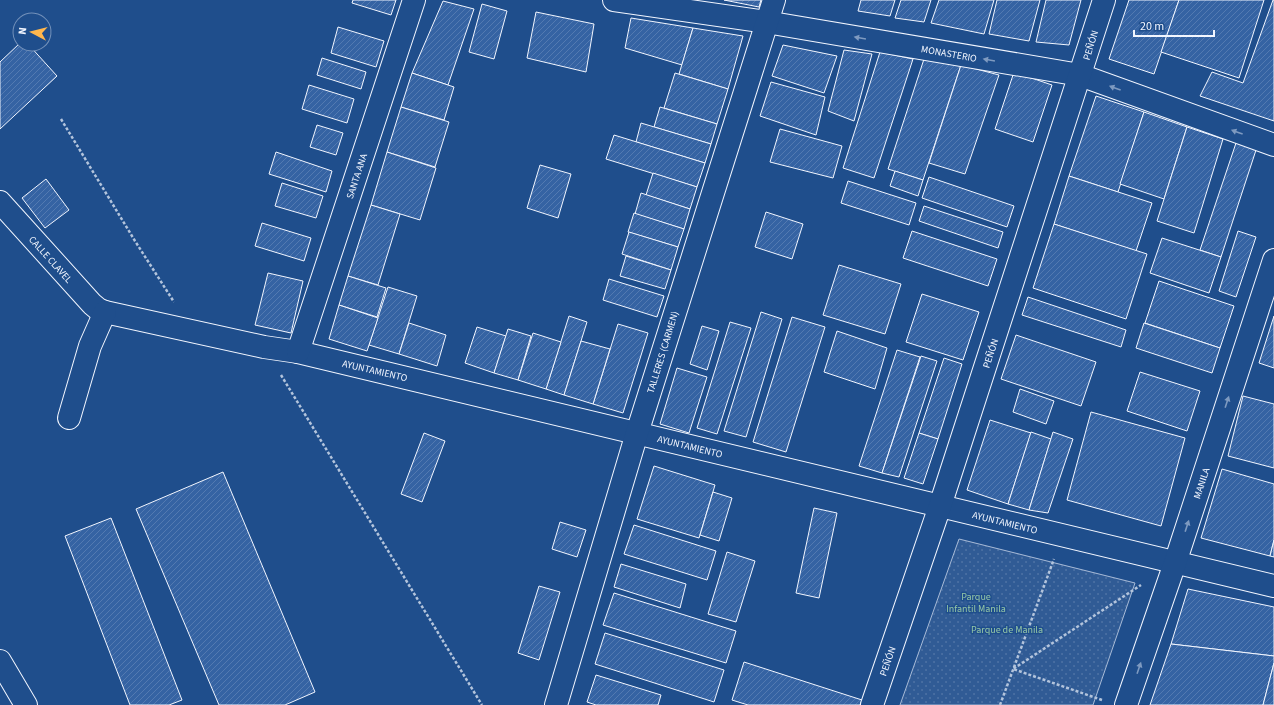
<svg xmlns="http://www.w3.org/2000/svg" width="1274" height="705" viewBox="0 0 1274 705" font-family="'Source Sans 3',sans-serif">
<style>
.park{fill:url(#park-dots);stroke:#a8bbd7}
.building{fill:url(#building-hatch);stroke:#f2f6ff}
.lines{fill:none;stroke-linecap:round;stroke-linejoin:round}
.minor-casing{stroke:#f2f6ff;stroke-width:24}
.major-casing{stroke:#f2f6ff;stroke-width:24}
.path{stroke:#b3c4dc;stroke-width:2.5;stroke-dasharray:3 2;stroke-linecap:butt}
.minor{stroke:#1f4e8c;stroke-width:22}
.major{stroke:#1f4e8c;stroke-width:22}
.oneway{fill:#7e9ac0}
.labels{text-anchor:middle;stroke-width:3;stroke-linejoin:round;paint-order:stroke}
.street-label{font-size:10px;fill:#f2f6ff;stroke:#1f4e8c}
.park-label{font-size:10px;fill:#97c8a6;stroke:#1f4e8c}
</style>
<defs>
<pattern id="park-dots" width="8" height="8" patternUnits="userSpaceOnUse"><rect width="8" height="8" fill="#305b95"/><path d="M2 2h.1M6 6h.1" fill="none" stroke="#4e73a5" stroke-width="1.8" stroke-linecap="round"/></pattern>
<pattern id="building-hatch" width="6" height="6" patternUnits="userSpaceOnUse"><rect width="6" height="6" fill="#3563a3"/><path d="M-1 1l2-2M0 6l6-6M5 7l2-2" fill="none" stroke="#537ab1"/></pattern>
</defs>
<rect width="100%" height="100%" fill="#1f4e8c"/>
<polygon class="park" points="959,539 1135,583 1093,705 900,705"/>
<g class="building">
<polygon points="353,0 396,0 391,15 352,3"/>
<polygon points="724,0 761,0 759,7"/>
<polygon points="861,0 895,0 890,16 858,11"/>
<polygon points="901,0 931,0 924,22 895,18"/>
<polygon points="939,0 994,0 984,34 931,23"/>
<polygon points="997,0 1040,0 1029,41 989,34"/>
<polygon points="1046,0 1081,0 1069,45 1036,42"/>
<polygon points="1129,0 1179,0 1154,74 1109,59"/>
<polygon points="1179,0 1264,0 1239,78 1161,52"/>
<polygon points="1273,0 1274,0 1274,121 1200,96 1212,72 1243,83"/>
<polygon points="443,1 474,9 448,85 412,73"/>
<polygon points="482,4 507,11 494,59 469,52"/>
<polygon points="536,12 594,24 586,72 527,58"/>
<polygon points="631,18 693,28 682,65 625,48"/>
<polygon points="338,27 384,41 376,67 331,53"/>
<polygon points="693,28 743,36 728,89 679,74"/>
<polygon points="20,43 28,44 57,76 0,129 0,62"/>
<polygon points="783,45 837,56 824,93 772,76"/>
<polygon points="844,50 872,54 854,121 828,111"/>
<polygon points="880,52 913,59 874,178 843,168"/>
<polygon points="322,58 366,72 361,89 317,75"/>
<polygon points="924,59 961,65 923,180 888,169"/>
<polygon points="961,65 999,75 965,174 929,163"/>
<polygon points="1014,72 1052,85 1033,142 995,129"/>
<polygon points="412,73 454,87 444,120 401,107"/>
<polygon points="675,73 728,89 717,124 664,108"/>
<polygon points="771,82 825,97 816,135 760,116"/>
<polygon points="309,85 354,99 347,123 302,109"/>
<polygon points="1096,96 1144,112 1118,192 1069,176"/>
<polygon points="401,107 449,122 435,167 387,152"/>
<polygon points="660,107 717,124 711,144 654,127"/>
<polygon points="1144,112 1187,127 1164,199 1120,184"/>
<polygon points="641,123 711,144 705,163 636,142"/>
<polygon points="317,125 343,133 336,155 310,147"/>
<polygon points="1187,127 1223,139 1194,233 1157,221"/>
<polygon points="780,129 842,146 833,178 770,162"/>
<polygon points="614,135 705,163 697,187 606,159"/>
<polygon points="1237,140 1257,147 1221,257 1200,250"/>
<polygon points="276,152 332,171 326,192 269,174"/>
<polygon points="387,152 436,168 420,220 371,205"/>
<polygon points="540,165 571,174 558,218 527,208"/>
<polygon points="895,171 923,180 918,196 890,186"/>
<polygon points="653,173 697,187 690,209 646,195"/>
<polygon points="1069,176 1152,203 1136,251 1054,224"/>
<polygon points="929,177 1014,206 1007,227 922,198"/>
<polygon points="46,179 69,210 45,228 22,198"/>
<polygon points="848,181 916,203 909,225 841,203"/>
<polygon points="282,183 323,196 316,218 275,206"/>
<polygon points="641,193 690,209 684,229 635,214"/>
<polygon points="371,205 400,214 378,285 348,276"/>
<polygon points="924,206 1003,232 998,248 919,221"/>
<polygon points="766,212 803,224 792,259 755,247"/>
<polygon points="634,213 684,229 678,247 628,232"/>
<polygon points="262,223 311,238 304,261 255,246"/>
<polygon points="1054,224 1147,254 1126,319 1033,288"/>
<polygon points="912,231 997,259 988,286 903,258"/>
<polygon points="1238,231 1256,237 1236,297 1219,291"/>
<polygon points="629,232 678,247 671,270 622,254"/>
<polygon points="1162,238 1221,257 1209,293 1150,273"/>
<polygon points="626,256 671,270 665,289 620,276"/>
<polygon points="839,265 901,284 885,334 823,315"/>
<polygon points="268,273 303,281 291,333 255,325"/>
<polygon points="348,276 386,288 377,317 339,305"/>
<polygon points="609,279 664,296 657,317 603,300"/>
<polygon points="1159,281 1234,306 1220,348 1145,323"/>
<polygon points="388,287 417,296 399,354 369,345"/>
<polygon points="922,294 979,312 963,360 906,342"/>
<polygon points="1028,297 1126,330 1121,347 1022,315"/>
<polygon points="339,305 378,318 367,351 329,339"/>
<polygon points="761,312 782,319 746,437 724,431"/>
<polygon points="569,316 587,322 564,395 546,389"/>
<polygon points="1274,316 1274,368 1259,363"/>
<polygon points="792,317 825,327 786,452 753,442"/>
<polygon points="730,322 751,328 717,434 697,428"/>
<polygon points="409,323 446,335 437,366 399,354"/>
<polygon points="1144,323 1220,348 1212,373 1136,348"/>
<polygon points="618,324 648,333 623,413 593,404"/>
<polygon points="702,326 719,331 707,370 690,364"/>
<polygon points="477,327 506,336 494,373 465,363"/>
<polygon points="508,329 531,336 518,380 494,373"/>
<polygon points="837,331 887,348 875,389 824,372"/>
<polygon points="533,333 561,342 546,389 518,380"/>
<polygon points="1016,335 1096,362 1081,406 1001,379"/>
<polygon points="581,341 610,349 593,404 564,395"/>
<polygon points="897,350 920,357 882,473 859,466"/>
<polygon points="921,356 937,361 899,477 882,473"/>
<polygon points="944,358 962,364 938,439 919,433"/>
<polygon points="677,368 707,377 689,433 660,424"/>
<polygon points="1140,372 1200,391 1187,431 1127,411"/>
<polygon points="1020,389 1054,401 1046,424 1013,412"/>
<polygon points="1243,396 1274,404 1274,468 1228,456"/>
<polygon points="1091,412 1185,438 1161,526 1067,500"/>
<polygon points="990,420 1031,433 1008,504 967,490"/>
<polygon points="1031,432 1051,439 1029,510 1008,504"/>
<polygon points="1053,432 1073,439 1048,513 1029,510"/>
<polygon points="424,433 445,441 422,502 401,494"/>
<polygon points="919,433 938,439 923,484 904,478"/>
<polygon points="654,466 715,485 699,538 637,519"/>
<polygon points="1222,469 1274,484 1274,540 1270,556 1201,538"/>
<polygon points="223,472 315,692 285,705 219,705 136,509"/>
<polygon points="713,492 732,498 719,541 700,535"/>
<polygon points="814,508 837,513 819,598 796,593"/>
<polygon points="111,518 182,700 169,705 130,705 65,536"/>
<polygon points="560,522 586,530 577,557 552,549"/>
<polygon points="634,525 716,551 707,580 624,554"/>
<polygon points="1274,540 1274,557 1270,556"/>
<polygon points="727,552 755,561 736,622 708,614"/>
<polygon points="621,564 686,584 680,608 614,587"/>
<polygon points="539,586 560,592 539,660 518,653"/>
<polygon points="1188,589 1274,607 1274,656 1171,644"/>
<polygon points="614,593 736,631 726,663 603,625"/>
<polygon points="605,633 724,670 714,702 595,664"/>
<polygon points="1171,644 1274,656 1274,663 1263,705 1150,705"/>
<polygon points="744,662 862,700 860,705 748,705 732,700"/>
<polygon points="1274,663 1274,705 1263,705"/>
<polygon points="596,675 661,695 658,705 596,705 587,702"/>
</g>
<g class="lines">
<g class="minor-casing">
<g id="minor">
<polyline points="614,0 766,22 1080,75 1274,145"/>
<polyline points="0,202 92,304 98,309 105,312 264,347 298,352 1274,586"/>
<polyline points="298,352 414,0"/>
<polyline points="69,418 90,346 105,312"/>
<polyline points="556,705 637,433 774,0"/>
<polyline points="872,705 940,506 1104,0"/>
<polyline points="1126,705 1175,563 1274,260"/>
</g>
</g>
<g class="major-casing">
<polyline id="major" points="0,661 26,705"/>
</g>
<g class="path">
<polyline points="61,119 135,241 174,302"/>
<polyline points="281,375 482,705"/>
<polyline points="1102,700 1013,669 1141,585"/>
<polyline points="1000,705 1054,559"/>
</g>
<use href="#minor" class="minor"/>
<use href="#major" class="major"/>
</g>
<defs><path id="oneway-solid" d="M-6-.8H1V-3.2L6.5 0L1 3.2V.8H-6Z"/></defs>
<g class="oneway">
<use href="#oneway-solid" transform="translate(860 38) rotate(-170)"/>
<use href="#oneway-solid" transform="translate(989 60) rotate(-170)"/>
<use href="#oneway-solid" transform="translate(1115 88) rotate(-160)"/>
<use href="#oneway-solid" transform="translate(1237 132) rotate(-160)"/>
<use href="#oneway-solid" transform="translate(1227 402) rotate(-72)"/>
<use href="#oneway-solid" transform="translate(1187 526) rotate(-72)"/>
<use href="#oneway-solid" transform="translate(1139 668) rotate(-71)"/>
</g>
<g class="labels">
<g class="street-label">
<text transform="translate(1090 45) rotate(-73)" y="4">PEÑÓN</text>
<text transform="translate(949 53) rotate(10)" y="4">MONASTERIO</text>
<text transform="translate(356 176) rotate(-72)" y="4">SANTA ANA</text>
<text transform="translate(51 259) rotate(48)" y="4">CALLE CLAVEL</text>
<text transform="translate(662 352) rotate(-73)" y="4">TALLERES (CARMEN)</text>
<text transform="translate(990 353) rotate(-72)" y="4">PEÑÓN</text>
<text transform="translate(375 370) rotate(13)" y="4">AYUNTAMIENTO</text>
<text transform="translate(690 446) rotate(14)" y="4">AYUNTAMIENTO</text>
<text transform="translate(1201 483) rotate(-72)" y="4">MANILA</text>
<text transform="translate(1005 522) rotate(14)" y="4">AYUNTAMIENTO</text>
<text transform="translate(887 661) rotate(-71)" y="4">PEÑÓN</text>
</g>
<g class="park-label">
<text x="976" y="600">Parque<tspan x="976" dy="12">Infantil Manila</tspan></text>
<text x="1007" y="633">Parque de Manila</text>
</g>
</g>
<g transform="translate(32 32) rotate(277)"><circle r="19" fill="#1f4e8c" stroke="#7391ba"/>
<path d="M0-3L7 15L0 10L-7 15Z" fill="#ffb74d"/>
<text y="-6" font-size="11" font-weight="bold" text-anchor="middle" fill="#f2f6ff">N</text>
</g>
<path d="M1134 30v6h80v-6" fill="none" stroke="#f2f6ff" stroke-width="2"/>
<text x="1140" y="30" font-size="12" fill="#f2f6ff" stroke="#1f4e8c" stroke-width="3" paint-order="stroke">20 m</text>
</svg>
